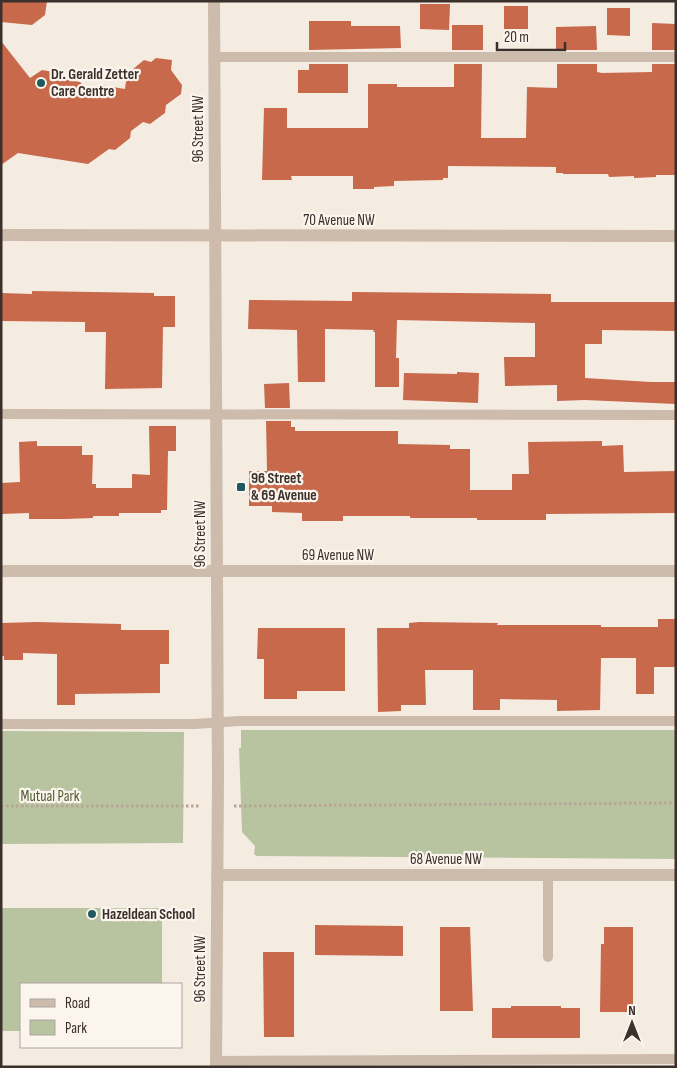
<svg xmlns="http://www.w3.org/2000/svg" width="677" height="1068" viewBox="0 0 677 1068" font-family="'Sofia Sans Condensed',sans-serif">
<style>
.green{fill:#b8c4a0}
.building{fill:#c8694b}
.lines{fill:none;stroke-linecap:round;stroke-linejoin:round}
.path{stroke:#b9a596;stroke-width:3;stroke-dasharray:2.5 2.5;stroke-linecap:butt}
.service{stroke:#cdbbac;stroke-width:10}
.minor{stroke:#cdbbac;stroke-width:12}
.tertiary{stroke:#cdbbac;stroke-width:12}
.poi-dot{fill:#1f5a5e;stroke:#fbf5ee;stroke-width:2}
.labels{text-anchor:middle;stroke-width:4.5;stroke-linejoin:round;paint-order:stroke}
.poi-label{font-size:15px;font-weight:bold;fill:#3b302b;stroke:#fbf5ee;text-anchor:start}
.street-label{font-size:15px;fill:#3b302b;stroke:#fbf5ee}
.park-label{font-size:15px;fill:#4a5a2e;stroke:#fbf5ee}
</style>
<rect width="100%" height="100%" fill="#f4ebe1"/>
<g class="green">
<polygon points="241,730 676,730 676,859 257,856 254,854 255,846 242,832 239,748 241,748"/>
<polygon points="1,731 184,732 183,843 1,844"/>
<polygon points="1,908 162,908 162,984 21,984 21,1031 1,1031"/>
</g>
<g class="building">
<polygon points="1,1 47,1 45,15 32,25 1,22"/>
<polygon points="420,4 450,4 449,30 420,29"/>
<rect x="504" y="6" width="24" height="23"/>
<polygon points="607,8 630,8 630,36 607,35"/>
<polygon points="309,21 351,21 351,26 400,26 401,48 309,50"/>
<polygon points="652,23 676,24 676,50 652,50"/>
<rect x="452" y="25" width="31" height="25"/>
<polygon points="596,26 597,50 556,50 556,27"/>
<polygon points="1,41 30,78 42,70 60,73 64,79 80,82 90,93 100,85 125,89 127,74 144,60 151,62 156,58 172,60 171,70 182,85 181,94 166,105 165,113 150,124 143,122 131,131 130,138 115,150 109,149 88,164 18,153 1,165"/>
<polygon points="309,64 348,64 348,93 298,93 298,70 309,70"/>
<polygon points="454,64 482,64 481,138 526,138 527,87 557,88 557,64 597,64 597,72 602,73 652,72 652,64 676,64 676,175 656,175 656,177 634,178 634,176 609,177 608,174 563,174 563,173 556,173 556,167 448,166 448,178 443,178 443,180 394,181 394,186 374,187 374,189 353,189 353,176 291,176 292,180 262,180 264,108 287,108 287,128 368,128 368,84 397,84 397,87 454,87"/>
<polygon points="32,291 154,293 154,296 175,296 175,327 163,327 162,388 105,389 106,332 85,332 85,322 1,321 1,293 32,294"/>
<polygon points="352,292 551,294 551,302 676,302 676,331 602,330 602,344 585,344 585,378 651,382 676,382 676,404 585,400 557,401 557,385 505,386 504,357 535,357 535,323 397,320 396,358 399,358 399,387 375,387 375,332 373,332 374,330 325,329 325,382 298,382 297,330 248,329 249,300 352,301"/>
<polygon points="457,372 479,373 478,403 403,400 404,373 457,374"/>
<polygon points="289,383 290,408 265,408 264,384"/>
<polygon points="266,421 291,421 291,427 295,427 295,431 398,431 398,444 450,445 450,449 470,449 470,490 512,490 512,474 529,474 528,442 602,441 602,446 623,445 624,472 676,471 676,513 546,514 546,520 477,520 477,518 410,518 410,516 343,516 343,521 302,521 302,513 272,512 272,506 249,506 249,471 267,471"/>
<polygon points="149,426 176,426 176,451 168,451 167,510 161,510 161,513 119,513 119,516 93,516 93,518 65,519 29,519 29,513 1,514 1,483 20,482 19,442 37,441 37,446 82,446 82,455 93,455 92,484 96,484 96,488 132,488 132,474 150,475"/>
<polygon points="658,619 676,619 676,667 654,667 654,694 636,694 636,658 601,658 600,710 557,711 557,700 500,699 500,710 473,710 473,670 425,670 426,705 401,705 401,711 378,712 377,628 409,628 409,623 419,622 498,623 497,625 601,625 601,627 658,627"/>
<polygon points="37,622 121,624 121,630 169,630 169,664 160,664 160,693 75,694 75,705 57,705 57,654 23,653 23,660 4,660 4,656 1,656 1,623"/>
<polygon points="258,628 345,628 345,691 297,691 297,699 264,699 264,659 257,659"/>
<polygon points="315,925 403,926 403,956 315,955"/>
<polygon points="440,927 470,927 473,1011 440,1011"/>
<polygon points="604,927 633,927 633,1012 600,1012 601,944 604,944"/>
<polygon points="263,952 294,952 294,1037 264,1037"/>
<polygon points="511,1006 561,1006 561,1008 580,1008 580,1038 492,1038 492,1008 511,1008"/>
</g>
<g class="lines">
<g class="path">
<polyline points="1,806 201,806"/>
<polyline points="234,806 676,803"/>
</g>
<g class="service">
<polyline points="214,57 676,57"/>
<polyline points="1,414 676,415"/>
<polyline points="1,724 195,724 239,721 676,721"/>
<polyline points="548,875 548,957"/>
<polyline points="215,1061 676,1059"/>
</g>
<g class="minor">
<polyline points="1,235 676,236"/>
<polyline points="1,571 676,571"/>
<polyline points="217,875 676,875"/>
</g>
<polyline class="tertiary" points="214,1 218,777 216,1067"/>
</g>
<g class="poi-dot">
<circle cx="41" cy="83" r="5"/>
<rect x="236" y="482" width="10" height="10" rx="2.5"/>
<circle cx="92" cy="914" r="5"/>
</g>
<g class="labels">
<g class="poi-label">
<text x="51" y="79">Dr. Gerald Zetter<tspan x="51" dy="17">Care Centre</tspan></text>
<text x="251" y="483">96 Street<tspan x="251" dy="17">&amp; 69 Avenue</tspan></text>
<text x="102" y="919">Hazeldean School</text>
</g>
<g class="street-label">
<text transform="translate(198 129) rotate(-90)" y="5">96 Street NW</text>
<text x="339" y="225">70 Avenue NW</text>
<text transform="translate(200 534) rotate(-90)" y="5">96 Street NW</text>
<text x="338" y="560">69 Avenue NW</text>
<text x="446" y="864">68 Avenue NW</text>
<text transform="translate(200 969) rotate(-90)" y="5">96 Street NW</text>
</g>
<g class="park-label">
<text x="50" y="801">Mutual Park</text>
</g>
</g>
<rect width="677" height="1068" fill="none" stroke="#3b302b" stroke-width="5"/>
<rect x="20" y="983" width="162" height="65" fill="#fbf5ee" stroke="#aea6a0"/>
<rect x="30" y="999" width="25" height="8" fill="#cdbbac" stroke="#aea6a0"/>
<text x="65" y="1008" font-size="15" fill="#3b302b">Road</text>
<rect x="30" y="1020" width="25" height="15" fill="#b8c4a0" stroke="#aea6a0"/>
<text x="65" y="1033" font-size="15" fill="#3b302b">Park</text>
<g transform="translate(632 1023)" stroke="#fbf5ee" stroke-width="4" paint-order="stroke">
<path d="M0-4L9 19L0 12L-9 19Z" fill="#3b302b"/>
<text y="-8" font-size="14" font-weight="bold" text-anchor="middle" fill="#3b302b">N</text>
</g>
<path d="M497 42v8h68v-8" fill="none" stroke="#3b302b" stroke-width="2.5"/>
<text x="504" y="42" font-size="15" fill="#3b302b" stroke="#fbf5ee" stroke-width="4" paint-order="stroke">20 m</text>
</svg>
